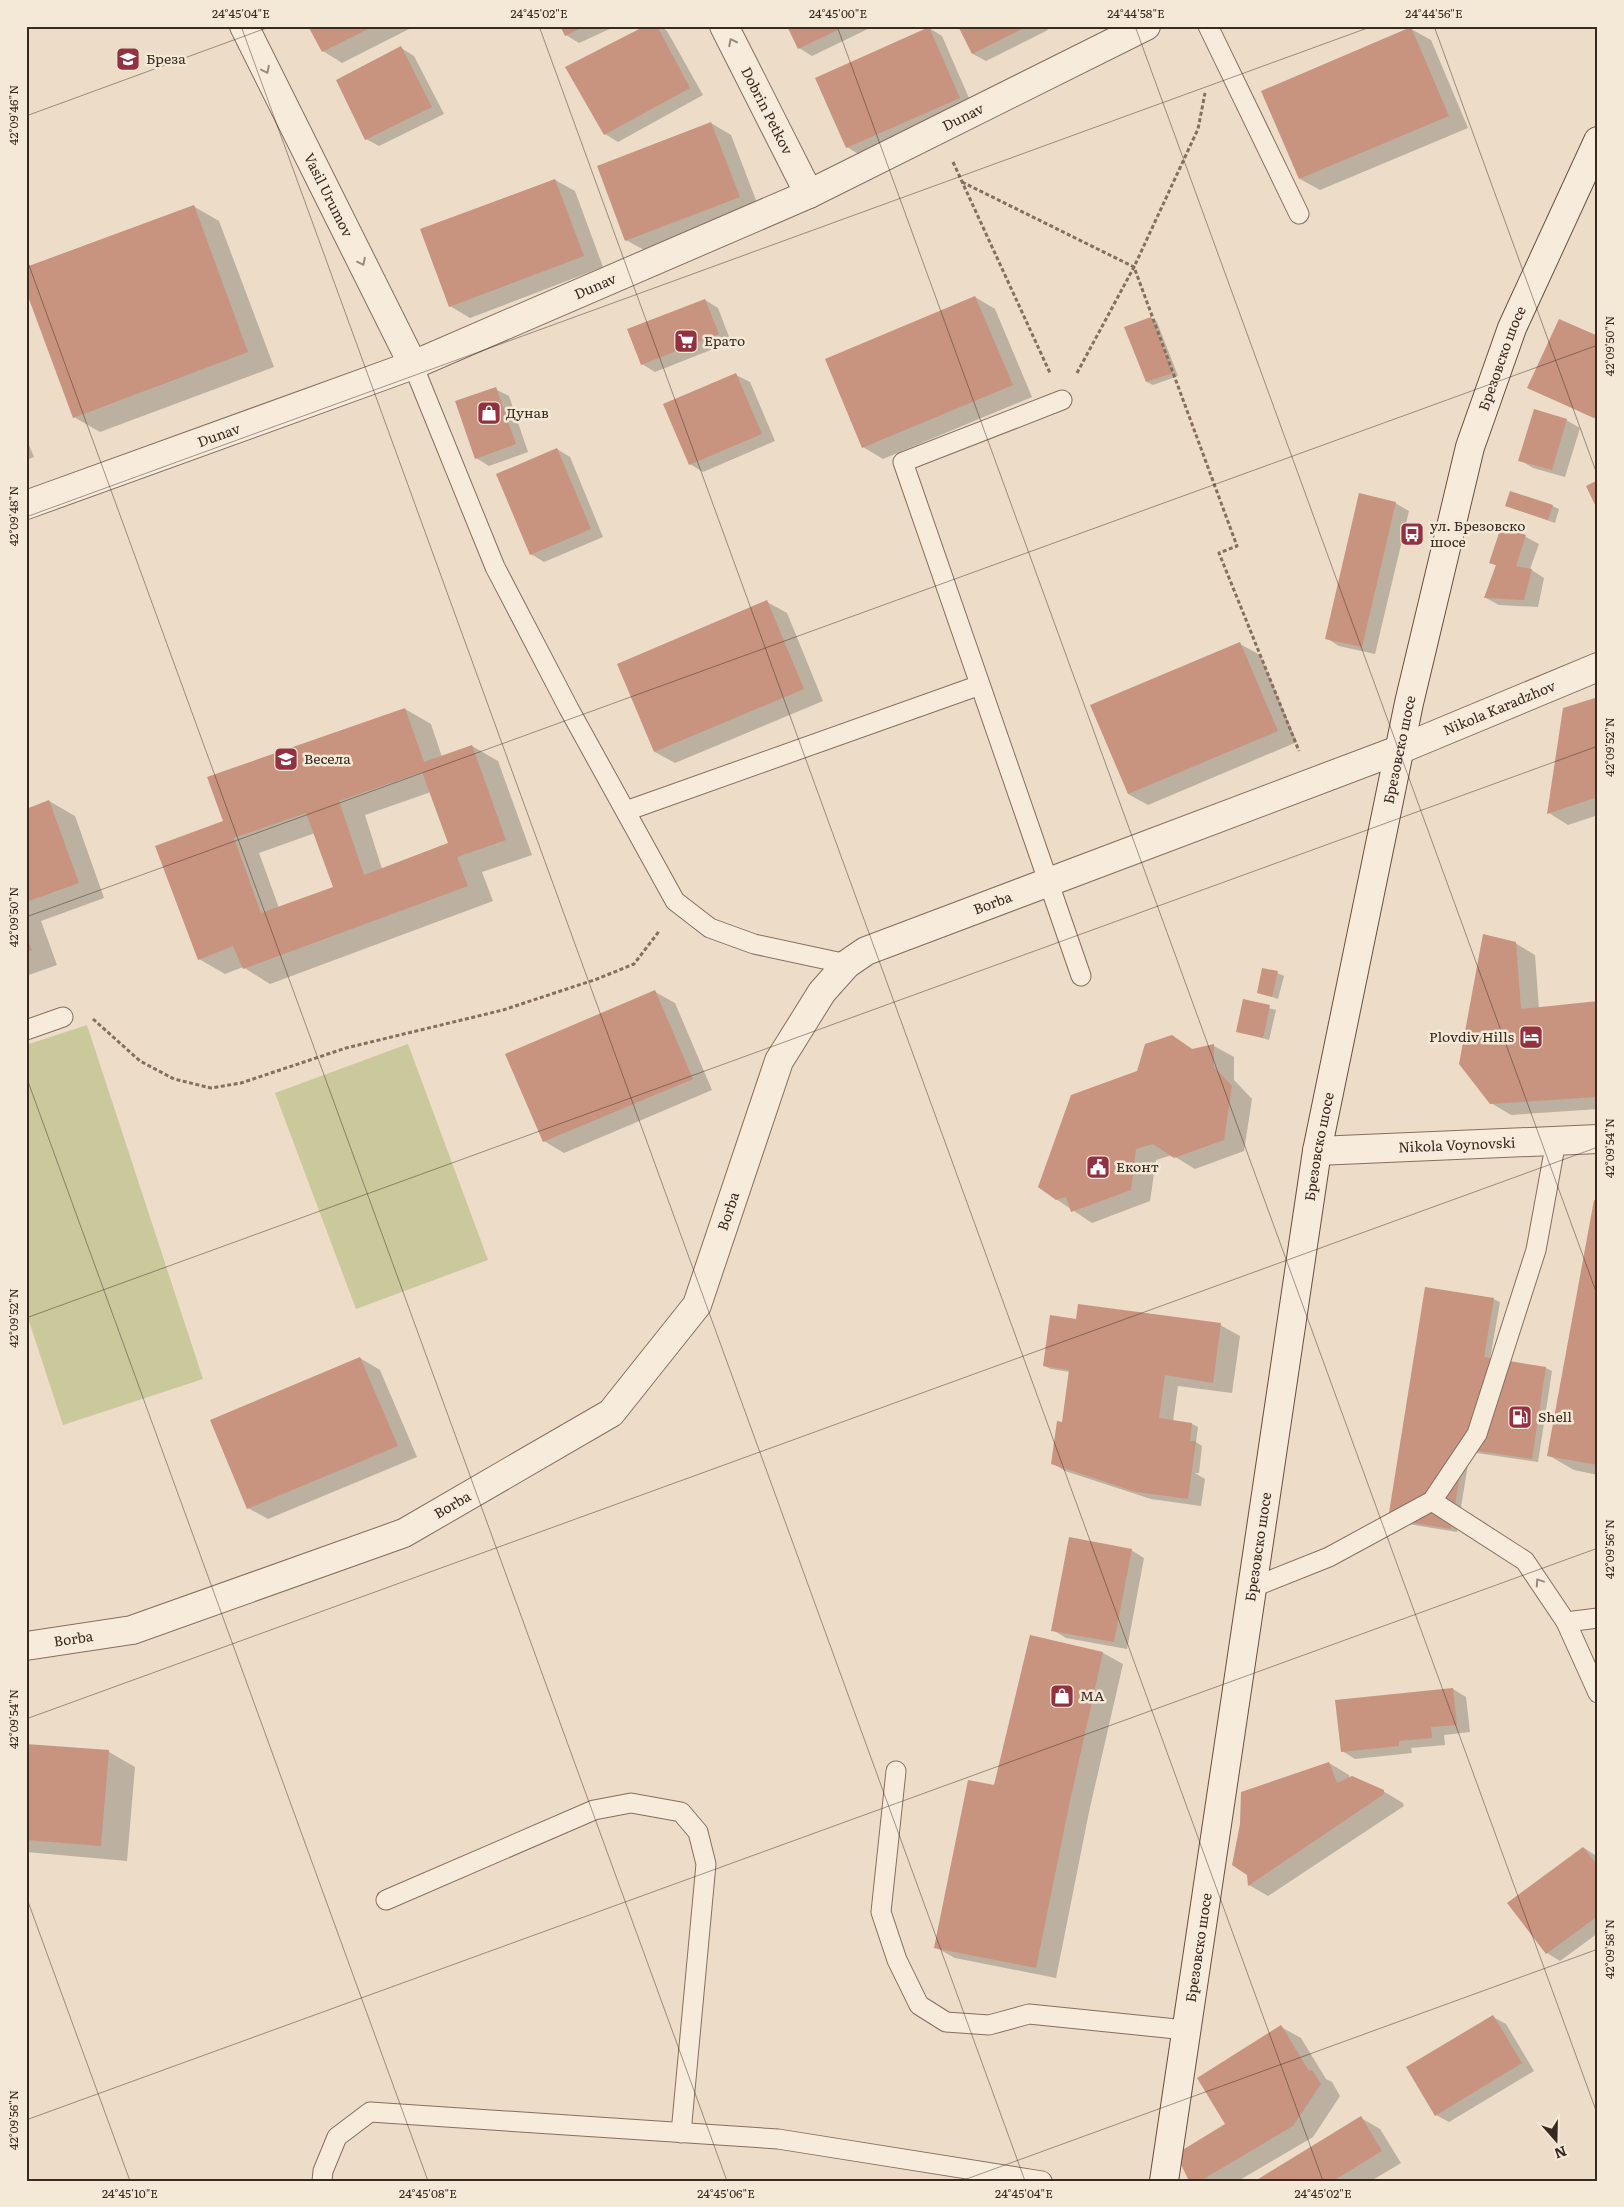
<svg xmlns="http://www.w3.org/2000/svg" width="1624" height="2207" viewBox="0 0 1624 2207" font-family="Literata,serif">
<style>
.green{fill:#cac99c}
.shadow{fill:#0003;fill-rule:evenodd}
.building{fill:#c89480;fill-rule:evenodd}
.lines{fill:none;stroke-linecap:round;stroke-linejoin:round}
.service-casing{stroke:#876e5e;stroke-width:21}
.minor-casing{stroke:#876e5e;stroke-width:30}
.tertiary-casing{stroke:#876e5e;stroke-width:30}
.secondary-casing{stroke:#694f41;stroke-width:30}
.path{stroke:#876e5e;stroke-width:3;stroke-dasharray:4 2.5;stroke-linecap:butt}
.service{stroke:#f7ebdb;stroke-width:19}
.minor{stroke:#f7ebdb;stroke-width:28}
.tertiary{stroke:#f7ebdb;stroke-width:28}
.secondary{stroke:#f7ebdb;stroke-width:28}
.oneway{stroke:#988a7e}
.ticks{fill:none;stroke:#392921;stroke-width:1;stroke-opacity:0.45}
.labels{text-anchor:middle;stroke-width:5;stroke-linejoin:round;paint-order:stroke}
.poi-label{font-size:14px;fill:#392921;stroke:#f4e8d7;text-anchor:start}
.street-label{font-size:14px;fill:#392921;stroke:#f4e8d7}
.neatline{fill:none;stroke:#392921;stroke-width:2}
.ticks-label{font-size:12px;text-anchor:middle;fill:#392921}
</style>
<rect width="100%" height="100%" fill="#ecdcc8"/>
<g class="green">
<polygon points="87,1025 203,1379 63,1425 26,1312 26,1045"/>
<polygon points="408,1044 488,1260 356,1309 275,1093"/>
</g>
<g class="shadow">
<polygon points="310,26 415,26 342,63 323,51"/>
<polygon points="562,26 616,26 579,43 566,35"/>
<polygon points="647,26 660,26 667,31 703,95 618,142 605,134"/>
<polygon points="788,26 874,26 812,56 799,48"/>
<polygon points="959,26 1045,26 1048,30 986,61 973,54"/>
<polygon points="929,28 942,36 972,105 860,155 847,147"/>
<polygon points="1411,29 1431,40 1468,128 1320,190 1300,179"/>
<polygon points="401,48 414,56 444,114 379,146 366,139"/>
<polygon points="711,123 731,135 759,208 646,251 626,240"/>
<polygon points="555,180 575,191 603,267 470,318 450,306"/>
<polygon points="193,206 219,221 274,367 100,432 74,417"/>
<polygon points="975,297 995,309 1032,397 883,459 863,447"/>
<polygon points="705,300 718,308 731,342 655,372 642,364"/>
<polygon points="1151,318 1157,322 1178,376 1153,385 1147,382"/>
<polygon points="1598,337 1598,420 1529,387"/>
<polygon points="736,375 750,382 775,441 703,472 690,464"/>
<polygon points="495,389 509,396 528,452 489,466 476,458"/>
<polygon points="1566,420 1580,428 1565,477 1533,468 1520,460"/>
<polygon points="26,438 34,457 26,460"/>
<polygon points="557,449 570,457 603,537 544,562 531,554"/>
<polygon points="1395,503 1409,511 1375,654 1339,646 1326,638"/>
<polygon points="1506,506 1552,506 1559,509 1555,523"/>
<polygon points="1502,529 1526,537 1539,544 1530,569 1544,578 1538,607 1499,605 1486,598 1497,566 1491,563"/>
<polygon points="767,602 787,613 823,701 675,763 655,752 618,664"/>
<polygon points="1240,644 1260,655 1297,742 1148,805 1128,794"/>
<polygon points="1598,698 1598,815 1568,825 1549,813 1564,709"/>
<path d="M405 709 431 724 442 757 472 746 498 761 532 855 482 872 493 901 270 984 243 967 225 974 199 959 224 821ZM431 792 450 844 382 869 365 815ZM315 833 335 887 279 908 259 853Z"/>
<polygon points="49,801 75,816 104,898 41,921 57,965 26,976 26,810"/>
<polygon points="1515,943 1535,955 1539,1009 1598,1003 1598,1109 1511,1115 1491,1103"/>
<polygon points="1277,973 1284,976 1278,999 1258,992"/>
<polygon points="655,992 675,1003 712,1090 564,1153 544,1141"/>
<polygon points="1244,1001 1276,1010 1269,1040 1238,1031"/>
<polygon points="1172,1037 1194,1050 1214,1046 1234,1057 1234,1080 1252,1099 1244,1151 1195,1169 1172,1155 1156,1160 1150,1201 1092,1223 1056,1199 1138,1072"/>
<polygon points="1598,1202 1598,1475 1574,1470 1548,1455"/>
<polygon points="1493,1299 1500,1302 1490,1359 1546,1368 1552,1371 1538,1462 1470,1452 1457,1532 1396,1522"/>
<polygon points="1074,1320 1220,1325 1240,1336 1232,1393 1178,1386 1173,1421 1192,1424 1198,1427 1196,1442 1202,1446 1199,1473 1195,1473 1205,1479 1201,1506 1151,1499 1065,1471 1052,1463 1068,1424 1070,1372 1051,1369 1044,1366"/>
<polygon points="360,1358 380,1370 417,1457 268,1519 248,1508"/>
<polygon points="1131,1550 1144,1558 1127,1649 1066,1638 1053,1630"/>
<polygon points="1031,1636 1103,1653 1123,1664 1089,1812 1056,1978 955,1958 935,1947 995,1787"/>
<polygon points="1453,1689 1466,1697 1470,1732 1444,1735 1445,1745 1411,1748 1412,1753 1355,1759 1342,1751"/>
<polygon points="26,1745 109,1752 135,1767 127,1861 26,1852"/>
<polygon points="1329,1763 1349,1775 1350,1778 1383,1791 1403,1803 1404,1806 1268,1896 1249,1885 1242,1824"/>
<polygon points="1584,1848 1598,1857 1598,1933 1560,1961 1547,1953"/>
<polygon points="1493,2017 1506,2024 1534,2071 1449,2122 1436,2115"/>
<polygon points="1281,2027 1301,2038 1326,2079 1332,2082 1340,2096 1313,2137 1238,2181 1191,2181 1226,2124"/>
<polygon points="1361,2118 1380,2129 1401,2163 1371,2181 1257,2181"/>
</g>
<g class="building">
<polygon points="308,26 374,26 322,52"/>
<polygon points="560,26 586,26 565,36"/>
<polygon points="645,26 657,26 690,88 604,135 565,67"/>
<polygon points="787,26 846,26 798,49"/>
<polygon points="958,26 1028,26 972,54"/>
<polygon points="929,27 960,98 846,148 815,78"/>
<polygon points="1411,27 1449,116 1299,179 1261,91"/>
<polygon points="401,46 432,107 365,140 336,80"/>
<polygon points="711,122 740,197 625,241 597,166"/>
<polygon points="555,179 584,256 449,307 420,229"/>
<polygon points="194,205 248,352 73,418 26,291 26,267"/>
<polygon points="975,296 1013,385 862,448 825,359"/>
<polygon points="705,299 719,334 641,365 627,329"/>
<polygon points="1151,317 1173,373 1146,382 1124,327"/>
<polygon points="1559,319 1598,336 1598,409 1594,418 1527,388"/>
<polygon points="736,373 762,434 689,465 663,404"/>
<polygon points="496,387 516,444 475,459 455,401"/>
<polygon points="1534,409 1567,419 1552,470 1518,461"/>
<polygon points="557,448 591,529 530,555 496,474"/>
<polygon points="1598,480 1598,511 1586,486"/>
<polygon points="1510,491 1553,505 1548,520 1505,506"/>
<polygon points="1359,493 1396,502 1362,647 1325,639"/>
<polygon points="1501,527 1526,535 1516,566 1532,569 1524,600 1484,598 1496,565 1489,563"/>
<polygon points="767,600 804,689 654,752 617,664"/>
<polygon points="1240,642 1278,731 1128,794 1090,705"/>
<polygon points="1598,697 1598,797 1547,814 1563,708"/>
<path d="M405 708 424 762 472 745 506 840 457 857 468 886 243 969 233 946 198 960 155 846 223 821 207 777ZM422 772 448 843 364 875 339 801ZM306 813 333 887 261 913 234 838Z"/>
<polygon points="49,800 79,883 26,902 26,809"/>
<polygon points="1483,934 1516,942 1521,1009 1598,1001 1598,1097 1490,1104 1459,1064"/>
<polygon points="26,935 32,950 26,952"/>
<polygon points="1262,968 1278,971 1272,997 1257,993"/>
<polygon points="655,990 693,1079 543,1142 505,1054"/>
<polygon points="1243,999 1270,1005 1263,1038 1236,1032"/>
<polygon points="1172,1035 1192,1049 1214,1044 1214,1067 1232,1086 1224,1140 1174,1158 1153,1144 1136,1149 1131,1190 1071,1212 1066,1197 1056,1200 1038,1187 1071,1095 1137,1071 1145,1044"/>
<polygon points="1594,1200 1598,1201 1598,1465 1547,1456"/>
<polygon points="1425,1287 1494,1298 1484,1357 1546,1367 1532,1459 1464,1449 1451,1529 1388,1519"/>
<polygon points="1078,1304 1221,1323 1213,1383 1165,1375 1159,1418 1192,1423 1190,1441 1196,1441 1188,1499 1136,1492 1051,1464 1057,1421 1062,1422 1069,1370 1043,1366 1050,1315 1076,1319"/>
<polygon points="360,1357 398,1446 247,1509 210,1420"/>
<polygon points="1069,1537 1132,1549 1114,1642 1051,1631"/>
<polygon points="1030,1635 1103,1652 1070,1801 1036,1968 934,1948 968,1780 994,1785"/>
<polygon points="1453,1688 1457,1725 1431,1727 1432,1738 1399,1741 1399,1746 1341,1752 1335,1700"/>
<polygon points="26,1744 109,1750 101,1846 26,1840"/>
<polygon points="1329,1762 1337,1783 1352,1776 1384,1790 1384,1794 1248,1886 1247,1875 1232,1865 1240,1824 1241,1792"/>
<polygon points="1583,1847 1598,1866 1598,1916 1546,1954 1507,1903"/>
<polygon points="1493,2015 1522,2063 1435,2116 1406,2067"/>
<polygon points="1281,2025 1309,2071 1312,2070 1321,2084 1293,2126 1200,2181 1189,2181 1176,2154 1225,2124 1197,2078"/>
<polygon points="1361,2116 1382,2151 1333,2181 1255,2181"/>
</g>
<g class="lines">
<g class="service-casing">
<g id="service">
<polyline points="1208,26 1299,214"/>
<polyline points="413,365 495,567 569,709 675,901 710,928 754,944 847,964"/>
<polyline points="1062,400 903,462 1081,976"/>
<polyline points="626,811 980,685"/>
<polyline points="26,1030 63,1017"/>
<polyline points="1432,1501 1525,1561 1566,1622 1598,1693"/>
<polyline points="1251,1588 1329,1557 1432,1501 1477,1434 1536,1250 1556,1141"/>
<polyline points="1566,1622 1598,1618"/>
<polyline points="896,1771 881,1912 897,1960 919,2005 946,2022 989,2025 1029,2014 1186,2030"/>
<polyline points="386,1900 594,1810 631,1803 681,1812 698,1832 706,1864 681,2133"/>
<polyline points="322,2181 323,2171 337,2137 370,2112 778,2139 1042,2181"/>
</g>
</g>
<g class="minor-casing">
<g id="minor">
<path id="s1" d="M244 26 413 365"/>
<path id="s2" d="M724 26 809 194"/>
<path id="s3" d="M1317 1151 1598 1139"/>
<path id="s4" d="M26 1646 132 1630 404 1533 611 1413 697 1305 779 1061 822 992 847 964 866 951 1401 749 1598 667"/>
</g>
</g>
<g class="tertiary-casing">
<g id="tertiary">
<path id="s5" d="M26 505 413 365 809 194 1146 26"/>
</g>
</g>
<g class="secondary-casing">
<g id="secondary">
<path id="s6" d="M1164 2181 1317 1151 1409 703 1470 447 1512 328 1598 141"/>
</g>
</g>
<g class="path">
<polyline points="953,162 1050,373"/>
<polyline points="962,182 1134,267 1237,546 1219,553 1299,751"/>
<polyline points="1077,373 1134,267 1198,129 1205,93"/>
<polyline points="93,1019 140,1061 174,1079 211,1088 241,1083 346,1048 503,1010 597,979 634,964 660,930"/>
</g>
<use href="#service" class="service"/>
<use href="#minor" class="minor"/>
<use href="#tertiary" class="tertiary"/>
<use href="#secondary" class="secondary"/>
</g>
<defs><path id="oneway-chevron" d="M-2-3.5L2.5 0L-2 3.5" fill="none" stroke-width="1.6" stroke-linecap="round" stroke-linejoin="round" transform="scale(1.25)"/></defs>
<g class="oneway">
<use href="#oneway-chevron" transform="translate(732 42) rotate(-117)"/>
<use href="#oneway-chevron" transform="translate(266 70) rotate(64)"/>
<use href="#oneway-chevron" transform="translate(362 262) rotate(64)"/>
<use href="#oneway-chevron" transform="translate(1539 1582) rotate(-124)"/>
</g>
<path class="ticks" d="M241 26 1025 2181M539 26 1323 2181M837 26 1598 2116M1135 26 1598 1297M1434 26 1598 477M26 116 272 26M26 257 727 2181M26 517 1373 26M26 917 1598 345M26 1076 428 2181M26 1318 1598 746M26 1719 1598 1147M26 1896 130 2181M26 2120 1598 1548M961 2181 1598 1949"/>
<defs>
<g id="school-square" transform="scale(1.25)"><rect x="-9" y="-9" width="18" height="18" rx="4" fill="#933140" stroke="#f4e8d7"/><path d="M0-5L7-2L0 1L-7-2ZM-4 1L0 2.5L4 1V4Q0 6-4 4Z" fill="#fff"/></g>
<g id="supermarket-square" transform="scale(1.25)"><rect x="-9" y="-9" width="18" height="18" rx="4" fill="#933140" stroke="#f4e8d7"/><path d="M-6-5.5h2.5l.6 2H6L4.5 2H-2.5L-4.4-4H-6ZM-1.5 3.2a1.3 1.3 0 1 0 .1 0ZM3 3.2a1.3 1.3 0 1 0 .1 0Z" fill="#fff"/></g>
<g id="shop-square" transform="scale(1.25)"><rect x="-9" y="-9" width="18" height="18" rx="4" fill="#933140" stroke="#f4e8d7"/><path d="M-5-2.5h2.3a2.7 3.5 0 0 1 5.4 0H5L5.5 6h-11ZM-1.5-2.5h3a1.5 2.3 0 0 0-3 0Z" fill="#fff"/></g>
<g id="bus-square" transform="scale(1.25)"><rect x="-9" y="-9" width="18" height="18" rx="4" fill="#933140" stroke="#f4e8d7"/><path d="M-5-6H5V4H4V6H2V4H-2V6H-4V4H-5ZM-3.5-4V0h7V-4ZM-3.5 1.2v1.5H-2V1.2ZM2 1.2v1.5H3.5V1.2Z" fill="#fff"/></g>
<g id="hotel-square" transform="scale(1.25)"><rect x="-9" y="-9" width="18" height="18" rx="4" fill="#933140" stroke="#f4e8d7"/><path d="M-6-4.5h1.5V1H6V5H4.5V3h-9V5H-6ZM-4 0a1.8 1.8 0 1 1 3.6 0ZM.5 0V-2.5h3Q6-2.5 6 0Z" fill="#fff"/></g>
<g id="civic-square" transform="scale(1.25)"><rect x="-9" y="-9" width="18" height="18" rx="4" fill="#933140" stroke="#f4e8d7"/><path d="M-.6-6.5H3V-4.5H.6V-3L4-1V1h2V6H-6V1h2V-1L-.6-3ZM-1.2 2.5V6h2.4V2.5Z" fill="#fff"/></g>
<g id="fuel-square" transform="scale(1.25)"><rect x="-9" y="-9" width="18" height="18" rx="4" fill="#933140" stroke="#f4e8d7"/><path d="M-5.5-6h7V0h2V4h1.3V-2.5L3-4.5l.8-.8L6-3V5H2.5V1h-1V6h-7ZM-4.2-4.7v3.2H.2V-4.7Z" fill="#fff"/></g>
</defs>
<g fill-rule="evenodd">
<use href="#school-square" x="128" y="59"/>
<use href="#supermarket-square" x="686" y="341"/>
<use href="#shop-square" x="489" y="413"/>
<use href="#bus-square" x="1412" y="534"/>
<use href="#school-square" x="286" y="759"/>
<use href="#hotel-square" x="1531" y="1037"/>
<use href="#civic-square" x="1098" y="1167"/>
<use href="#fuel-square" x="1520" y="1417"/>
<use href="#shop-square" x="1062" y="1696"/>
</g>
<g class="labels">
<g class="poi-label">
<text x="146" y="64">Бреза</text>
<text x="704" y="346">Ерато</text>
<text x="506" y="418">Дунав</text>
<text x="1430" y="531">ул. Брезовско<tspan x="1430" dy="16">шосе</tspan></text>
<text x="304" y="764">Весела</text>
<text x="1514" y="1042" text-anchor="end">Plovdiv Hills</text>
<text x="1116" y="1172">Еконт</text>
<text x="1538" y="1422">Shell</text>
<text x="1080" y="1701">МА</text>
</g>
<g class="street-label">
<text dy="5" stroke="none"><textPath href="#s2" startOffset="95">Dobrin Petkov</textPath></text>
<text dy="5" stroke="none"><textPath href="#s5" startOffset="1015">Dunav</textPath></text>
<text dy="5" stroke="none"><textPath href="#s1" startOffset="189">Vasil Urumov</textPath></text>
<text dy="5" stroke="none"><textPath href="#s5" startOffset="610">Dunav</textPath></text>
<text dy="5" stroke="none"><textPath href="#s6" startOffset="1856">Брезовско шосе</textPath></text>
<text dy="5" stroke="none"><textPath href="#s5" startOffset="205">Dunav</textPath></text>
<text dy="5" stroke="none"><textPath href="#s4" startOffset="1851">Nikola Karadzhov</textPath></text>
<text dy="5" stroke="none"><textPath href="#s6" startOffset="1451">Брезовско шосе</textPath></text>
<text dy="5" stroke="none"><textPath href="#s4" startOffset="1308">Borba</textPath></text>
<text dy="5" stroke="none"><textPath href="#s3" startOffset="140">Nikola Voynovski</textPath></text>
<text dy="5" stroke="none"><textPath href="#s6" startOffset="1046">Брезовско шосе</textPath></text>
<text dy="5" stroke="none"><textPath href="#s4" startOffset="872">Borba</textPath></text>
<text dy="5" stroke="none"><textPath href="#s4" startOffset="452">Borba</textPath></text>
<text dy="5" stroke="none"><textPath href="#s6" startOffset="641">Брезовско шосе</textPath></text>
<text dy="5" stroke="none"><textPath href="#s4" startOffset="48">Borba</textPath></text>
<text dy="5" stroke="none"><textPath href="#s6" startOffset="236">Брезовско шосе</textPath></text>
</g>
</g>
<rect width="1624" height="2207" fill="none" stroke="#f4e8d7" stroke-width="55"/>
<g transform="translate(1556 2140) rotate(160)" stroke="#f4e8d7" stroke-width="4" paint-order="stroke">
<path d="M0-4L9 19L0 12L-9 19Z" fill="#392921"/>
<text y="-8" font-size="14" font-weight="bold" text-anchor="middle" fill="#392921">N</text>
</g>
<rect x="28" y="28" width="1568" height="2152" class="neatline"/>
<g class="ticks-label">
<text x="241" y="18">24°45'04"E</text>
<text x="539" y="18">24°45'02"E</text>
<text x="838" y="18">24°45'00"E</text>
<text x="1136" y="18">24°44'58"E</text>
<text x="1434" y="18">24°44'56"E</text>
<text transform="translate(14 115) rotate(-90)" y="4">42°09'46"N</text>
<text transform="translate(1610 346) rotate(-90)" y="4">42°09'50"N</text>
<text transform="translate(14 516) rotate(-90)" y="4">42°09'48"N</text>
<text transform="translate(1610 747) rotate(-90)" y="4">42°09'52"N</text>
<text transform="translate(14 917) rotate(-90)" y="4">42°09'50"N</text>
<text transform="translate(1610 1148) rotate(-90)" y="4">42°09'54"N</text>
<text transform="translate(14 1318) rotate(-90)" y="4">42°09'52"N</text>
<text transform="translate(1610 1549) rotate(-90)" y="4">42°09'56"N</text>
<text transform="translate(14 1719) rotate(-90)" y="4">42°09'54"N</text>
<text transform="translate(1610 1949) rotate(-90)" y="4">42°09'58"N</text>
<text transform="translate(14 2120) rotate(-90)" y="4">42°09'56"N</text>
<text x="130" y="2198">24°45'10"E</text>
<text x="428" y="2198">24°45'08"E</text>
<text x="726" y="2198">24°45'06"E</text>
<text x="1024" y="2198">24°45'04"E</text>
<text x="1323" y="2198">24°45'02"E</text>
</g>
</svg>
